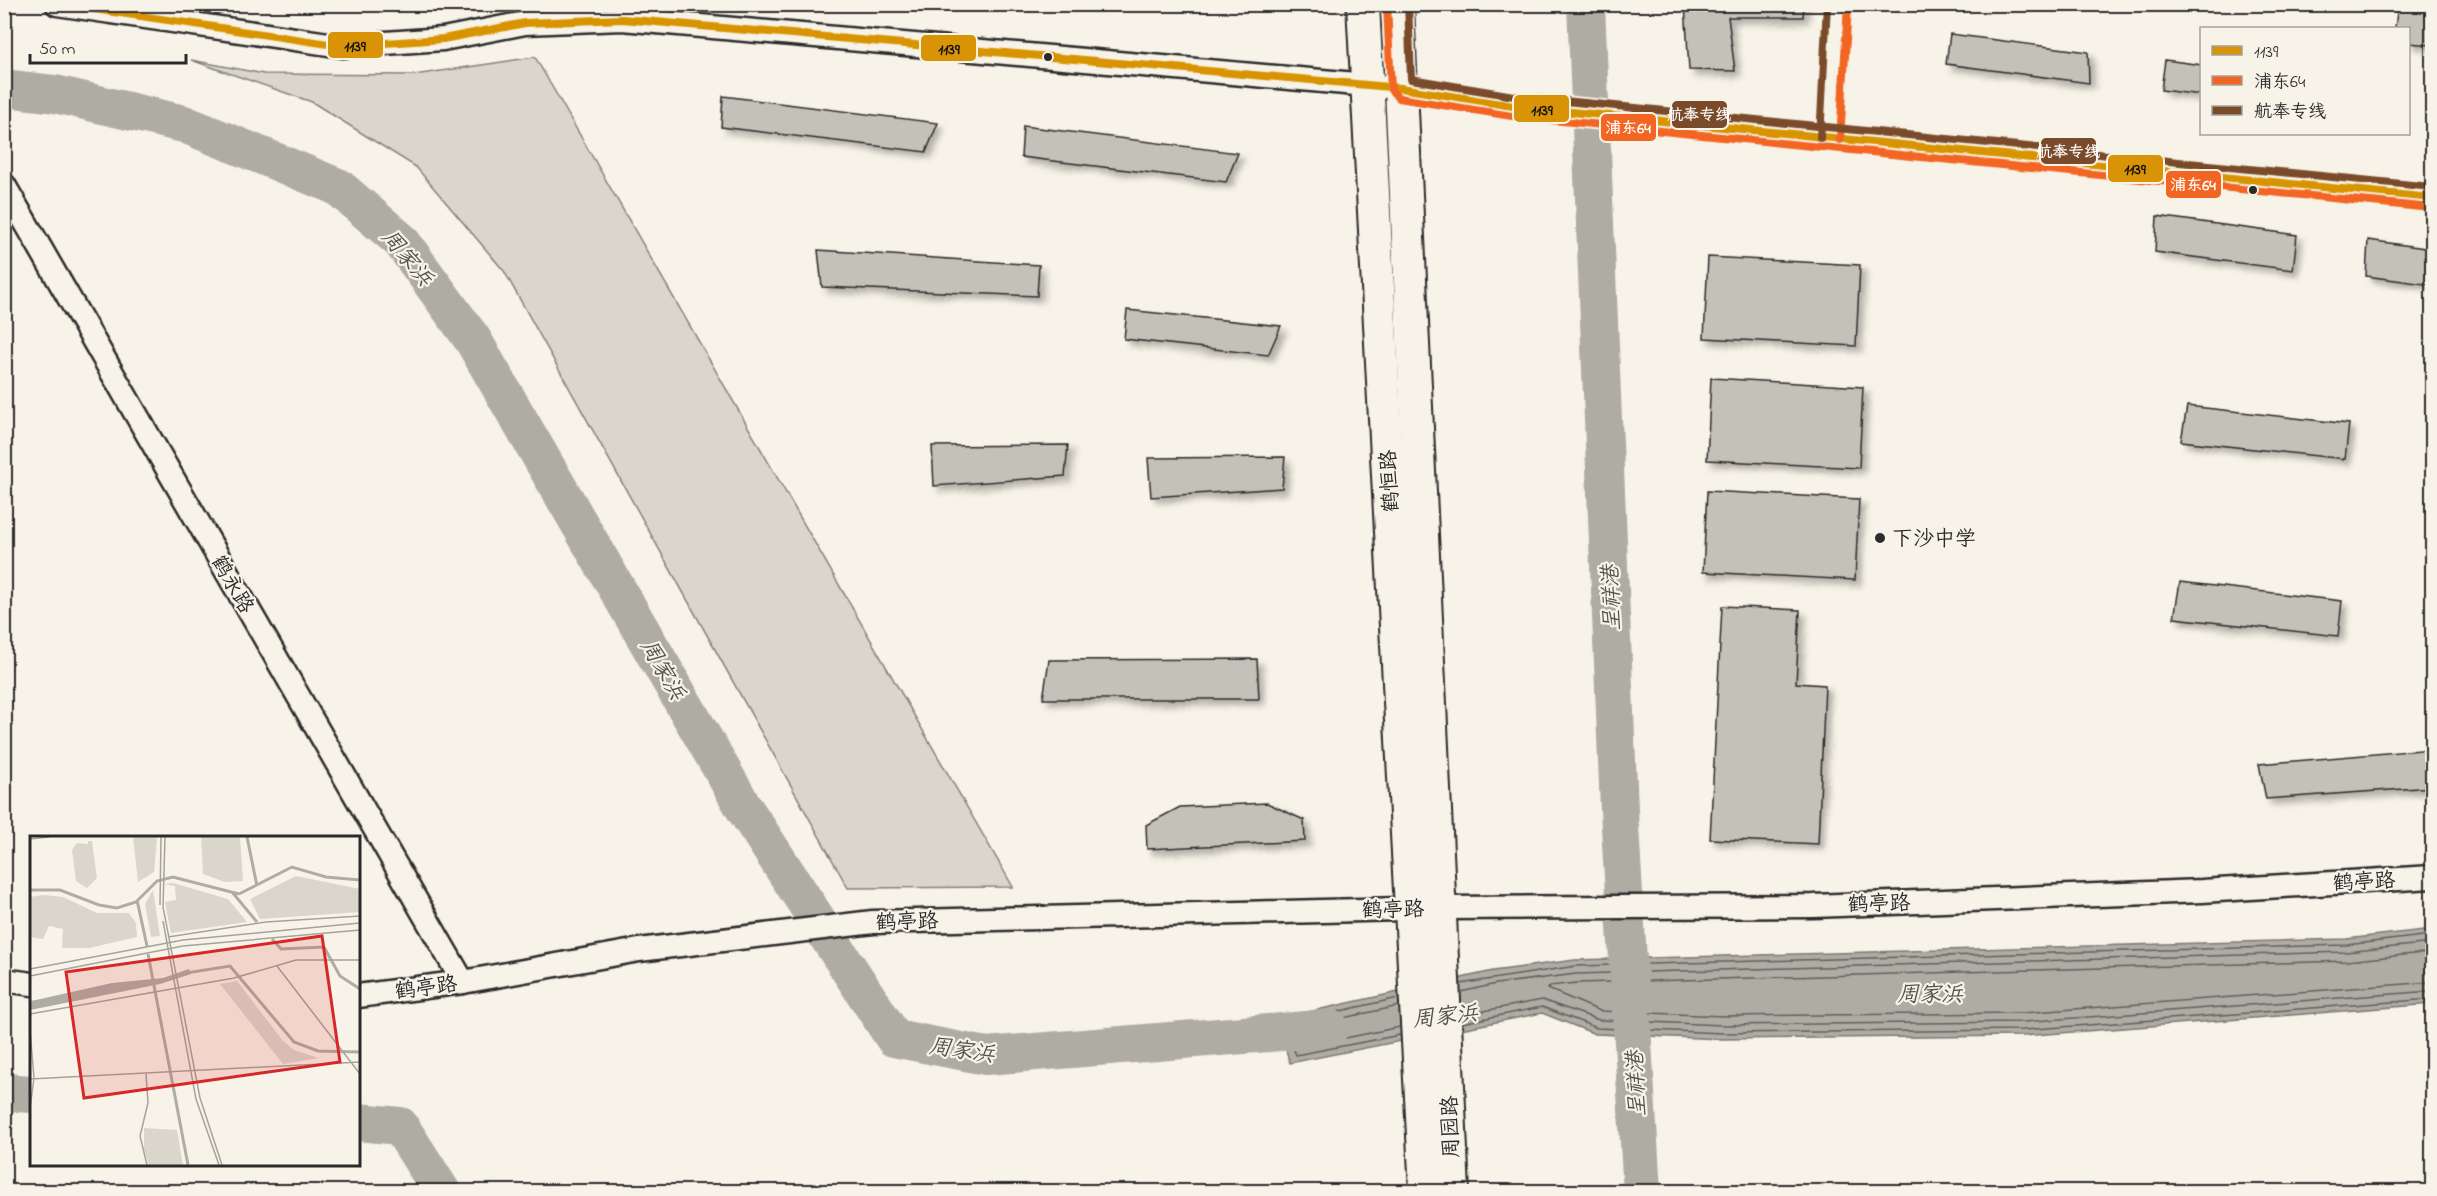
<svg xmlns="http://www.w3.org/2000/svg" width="2437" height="1196" viewBox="0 0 2437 1196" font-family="'Indie Flower','LXGW WenKai TC',sans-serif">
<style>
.green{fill:#dad6cc;stroke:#82807c;stroke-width:1.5}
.water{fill:#afaca4;stroke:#7a7874;stroke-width:1.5}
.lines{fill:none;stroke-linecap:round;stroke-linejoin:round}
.shore{stroke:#605f5b;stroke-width:1.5}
.river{stroke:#afaca4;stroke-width:38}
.building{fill:#c4c1b9;stroke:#2b2b2b;stroke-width:1.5;filter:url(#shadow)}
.street-casing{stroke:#2b2b2b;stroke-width:27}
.secondary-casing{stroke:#2b2b2b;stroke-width:36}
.street{stroke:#f7f3e8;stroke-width:22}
.secondary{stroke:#f7f3e8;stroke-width:32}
.bus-1-casing{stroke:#f7f3e8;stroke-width:12}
.bus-2-casing{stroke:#f7f3e8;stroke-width:12}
.bus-3-casing{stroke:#f7f3e8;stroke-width:12}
.bus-1{stroke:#d89406;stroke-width:8}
.bus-2{stroke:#f26522;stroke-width:8}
.bus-3{stroke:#7a4b2a;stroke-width:8}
.bus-dot{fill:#2b2b2b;stroke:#f7f3e8;stroke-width:2}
.labels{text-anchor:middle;stroke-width:4.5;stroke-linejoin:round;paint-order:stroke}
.street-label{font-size:21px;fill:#2b2b2b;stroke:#f7f3e8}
.poi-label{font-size:21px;fill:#2b2b2b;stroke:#f7f3e8;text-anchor:start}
.water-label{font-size:22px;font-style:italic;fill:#53524f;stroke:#f7f3e8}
.inset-river{fill:none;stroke:#afaca4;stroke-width:3}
.inset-road{fill:none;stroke:#a5a39c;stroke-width:1.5}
.view{fill:#d62828;fill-opacity:0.15;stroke:#d62828;stroke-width:3}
.inset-edge{fill:none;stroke:#2b2b2b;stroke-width:3}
.line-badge{stroke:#f7f3e8;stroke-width:2}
.badge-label{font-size:16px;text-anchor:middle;font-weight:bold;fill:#fff}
.pale-badge-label{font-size:16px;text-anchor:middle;font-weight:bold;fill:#111}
</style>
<defs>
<filter id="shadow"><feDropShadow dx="5.5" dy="5.5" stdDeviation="3" flood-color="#0004"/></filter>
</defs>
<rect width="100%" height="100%" fill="#f7f3e8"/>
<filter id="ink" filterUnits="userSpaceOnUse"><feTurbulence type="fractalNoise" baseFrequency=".0167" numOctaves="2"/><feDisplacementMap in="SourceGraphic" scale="12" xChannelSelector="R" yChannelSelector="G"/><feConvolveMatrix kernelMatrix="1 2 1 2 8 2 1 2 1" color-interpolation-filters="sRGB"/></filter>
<g filter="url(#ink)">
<polygon class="green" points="535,57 1013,887 848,888 504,271 416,167 312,102 191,60 264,74 414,75"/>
<polygon class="water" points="2432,929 2432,1004 2023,1036 1723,1039 1595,1034 1542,1013 1290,1063 1276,1019 1493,971 1575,960 2346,939"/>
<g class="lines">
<g class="shore">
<polyline points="2432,952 2347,961 1577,983 1550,986 1548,989 1600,1011 1724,1016 2022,1013 2432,982"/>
<polyline points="1460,984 1576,966 2346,945 2432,935"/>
<polyline points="1461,992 1496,984 1576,974 2346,952 2432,943"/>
<polyline points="1398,998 1287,1023 1284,1026 1296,1055 1400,1035"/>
<polyline points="1399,1006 1296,1028 1294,1031 1301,1047 1400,1027"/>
<polyline points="1462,1015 1542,1000 1599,1020 1724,1025 2023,1022 2432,991"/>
<polyline points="1462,1023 1542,1007 1597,1028 1724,1033 2023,1030 2432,999"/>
</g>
<g class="river">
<polyline points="1586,4 1619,810 1642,1192"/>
<polyline points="4,88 55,94 184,124 338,187 401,241 473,340 744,808 894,1038 986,1056 1330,1028"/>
<polyline points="4,1092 32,1094"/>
<polyline points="358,1122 400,1126 442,1192"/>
</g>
</g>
<g class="building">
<polygon points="1685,4 1804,4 1803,17 1728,17 1735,71 1689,70"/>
<polygon points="2398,4 2432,5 2432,45 2408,43 2408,28 2395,28"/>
<polygon points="1950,34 2088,52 2089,83 1946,64"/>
<polygon points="2165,60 2202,65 2202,95 2161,90"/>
<polygon points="723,96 938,123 926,152 721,127"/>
<polygon points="1023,126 1238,153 1226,182 1021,157"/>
<polygon points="2157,216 2297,235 2293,270 2155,252"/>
<polygon points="2368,240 2432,249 2432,285 2366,276"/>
<polygon points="818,250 1039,265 1037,296 822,287"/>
<polygon points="1708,257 1860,265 1856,346 1704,338"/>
<polygon points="1127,310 1281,326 1268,355 1124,339"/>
<polygon points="1711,378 1863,387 1859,468 1707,460"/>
<polygon points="2187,406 2349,424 2345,459 2181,441"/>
<polygon points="1068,445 1065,476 934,486 932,446"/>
<polygon points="1285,457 1282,488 1151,497 1148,458"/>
<polygon points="1707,491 1859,499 1855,580 1703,572"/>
<polygon points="2180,582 2342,601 2338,636 2174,618"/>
<polygon points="1722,606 1800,610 1796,683 1825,685 1818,844 1710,839"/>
<polygon points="1257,659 1259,699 1043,699 1049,660"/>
<polygon points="2432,749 2432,787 2266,799 2259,764"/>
<polygon points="1267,803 1304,820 1305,841 1147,849 1146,825 1180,807"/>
</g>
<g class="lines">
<g class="street-casing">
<g id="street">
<polyline points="57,4 342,46 443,39 525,23 622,19 1401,88 1513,106 2432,198"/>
<polyline points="1830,139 1838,4"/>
<polyline points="4,185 463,982"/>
<polyline points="4,980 32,984"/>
<polyline points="358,996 463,982 639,950 873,922 1441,908 1813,906 2202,891 2432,877"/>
</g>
</g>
<g class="secondary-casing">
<g id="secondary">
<polyline points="1363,4 1426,1192"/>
<polyline points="1397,4 1453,1192"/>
</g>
</g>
<use href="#street" class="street"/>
<use href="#secondary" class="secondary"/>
<g class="bus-1-casing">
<polyline id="bus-1" points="60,4 342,46 443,39 525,23 622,19 1401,88 1513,106 2432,198"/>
</g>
<g class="bus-2-casing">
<g id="bus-2">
<polyline points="1387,4 1391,90 1399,98 1512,116 2431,208"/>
<polyline points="1840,140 1848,5"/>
</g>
</g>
<g class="bus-3-casing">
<g id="bus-3">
<polyline points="1408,4 1411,79 1514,96 2432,187"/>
<polyline points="1820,138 1827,4"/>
</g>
</g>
<use href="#bus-1" class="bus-1"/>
<use href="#bus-2" class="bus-2"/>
<use href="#bus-3" class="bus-3"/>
</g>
</g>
<g class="bus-dot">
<circle cx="1048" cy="57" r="5"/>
<circle cx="2253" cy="190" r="5"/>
<circle cx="1880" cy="538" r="6"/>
</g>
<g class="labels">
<g class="street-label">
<text transform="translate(1389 481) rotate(-93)" y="7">鹤恒路</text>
<text transform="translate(233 584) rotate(60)" y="7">鹤永路</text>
<text transform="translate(2364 881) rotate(-3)" y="7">鹤亭路</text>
<text transform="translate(1879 903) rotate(-2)" y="7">鹤亭路</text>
<text transform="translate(1393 909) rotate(-1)" y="7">鹤亭路</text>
<text transform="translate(907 921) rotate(-2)" y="7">鹤亭路</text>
<text transform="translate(426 987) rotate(-8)" y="7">鹤亭路</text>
<text transform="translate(1450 1127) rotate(-92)" y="7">周园路</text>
</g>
<g class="poi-label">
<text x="1892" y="545">下沙中学</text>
</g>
<g class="water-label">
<text transform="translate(408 257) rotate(50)" y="8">周家浜</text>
<text transform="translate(1610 598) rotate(-92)" y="8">呈祥港</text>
<text transform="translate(664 669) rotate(60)" y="8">周家浜</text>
<text x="1930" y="1001">周家浜</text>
<text transform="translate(1445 1015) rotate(-6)" y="8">周家浜</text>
<text transform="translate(962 1049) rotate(8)" y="8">周家浜</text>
<text transform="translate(1635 1084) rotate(-93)" y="8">呈祥港</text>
</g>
</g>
<g transform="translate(30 836)">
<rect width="330" height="330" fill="#f7f3e8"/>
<path d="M103 1H127L124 36 108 46ZM171 1H210L213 45 195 46 173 38ZM58 5H62L67 42 57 52 46 45 42 14 47 7 58 8ZM266 40 330 53V76L230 83 220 63ZM143 47 198 63 217 86 141 97 135 66 146 64 145 50 133 48ZM123 54 130 100 121 101 115 68ZM13 59 33 61 67 77H99L106 87 107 101 59 112H32L33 93 19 90 13 103 0 101V61ZM207 145 253 205 264 214 289 222 253 228 190 148ZM114 292 147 294 153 329H119L114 314Z" fill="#dad6cc"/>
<path d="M159 133 161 138 130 148 0 174V165L6 164 82 147 133 142Z" fill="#afaca4"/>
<path class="inset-river" d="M217 1 227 50M0 54H30L69 69 87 72 106 66 127 45 143 41 209 58M202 56 227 86M209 58 262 31 296 41 330 44M107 64 117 110M242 103 251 113 294 111 310 140 330 153M118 118 158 329M156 137 200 130 264 206 288 215 330 216"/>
<path class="inset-road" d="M135 1 133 71 170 262 192 329M0 3 19 1M130 69 131 1M133 85 166 263 189 329M138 101 236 86 330 80M247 130 330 238M0 133 153 104 330 87M0 140 153 110 330 94M0 178 204 142 266 124H330M0 194 4 242 0 272M116 238 118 267 110 300 117 329M0 243 330 226"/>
<path class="view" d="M292 100 310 226 54 262 36 136Z"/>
<rect width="330" height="330" class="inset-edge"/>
</g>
<g class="line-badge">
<rect x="327" y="31" width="57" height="28" rx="6" fill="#d89406"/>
<rect x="920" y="34" width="57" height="28" rx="6" fill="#d89406"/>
<rect x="1513" y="94" width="57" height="29" rx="6" fill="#d89406"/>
<rect x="1671" y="100" width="57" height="29" rx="6" fill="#7a4b2a"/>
<rect x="1600" y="113" width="57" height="29" rx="6" fill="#f26522"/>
<rect x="2040" y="137" width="57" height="28" rx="6" fill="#7a4b2a"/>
<rect x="2107" y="154" width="57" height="29" rx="6" fill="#d89406"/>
<rect x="2165" y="170" width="57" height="29" rx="6" fill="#f26522"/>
</g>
<g class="badge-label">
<text x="1699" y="120">航奉专线</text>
<text x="1628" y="133">浦东64</text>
<text x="2068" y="157">航奉专线</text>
<text x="2193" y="190">浦东64</text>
</g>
<g class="pale-badge-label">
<text x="355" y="51">1139</text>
<text x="949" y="54">1139</text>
<text x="1542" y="115">1139</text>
<text x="2135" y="174">1139</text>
</g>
<rect width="2437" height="1196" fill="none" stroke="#f7f3e8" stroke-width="24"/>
<rect x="12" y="12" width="2413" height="1172" fill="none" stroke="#2b2b2b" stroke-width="2" filter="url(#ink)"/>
<rect x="2200" y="27" width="210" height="108" fill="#f7f3e8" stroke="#a5a39c" stroke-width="1.5"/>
<rect x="2212" y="46" width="30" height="9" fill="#d89406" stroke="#a5a39c" stroke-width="1.5"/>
<text x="2254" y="57" font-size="18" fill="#2b2b2b">1139</text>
<rect x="2212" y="76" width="30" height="9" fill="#f26522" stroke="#a5a39c" stroke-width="1.5"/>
<text x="2254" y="87" font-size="18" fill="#2b2b2b">浦东64</text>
<rect x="2212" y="106" width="30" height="9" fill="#7a4b2a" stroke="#a5a39c" stroke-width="1.5"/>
<text x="2254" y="117" font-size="18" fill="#2b2b2b">航奉专线</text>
<path d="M30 54v9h156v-9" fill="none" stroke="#2b2b2b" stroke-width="3"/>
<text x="39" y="54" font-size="18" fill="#2b2b2b" stroke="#f7f3e8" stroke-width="4.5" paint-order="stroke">50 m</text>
</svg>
